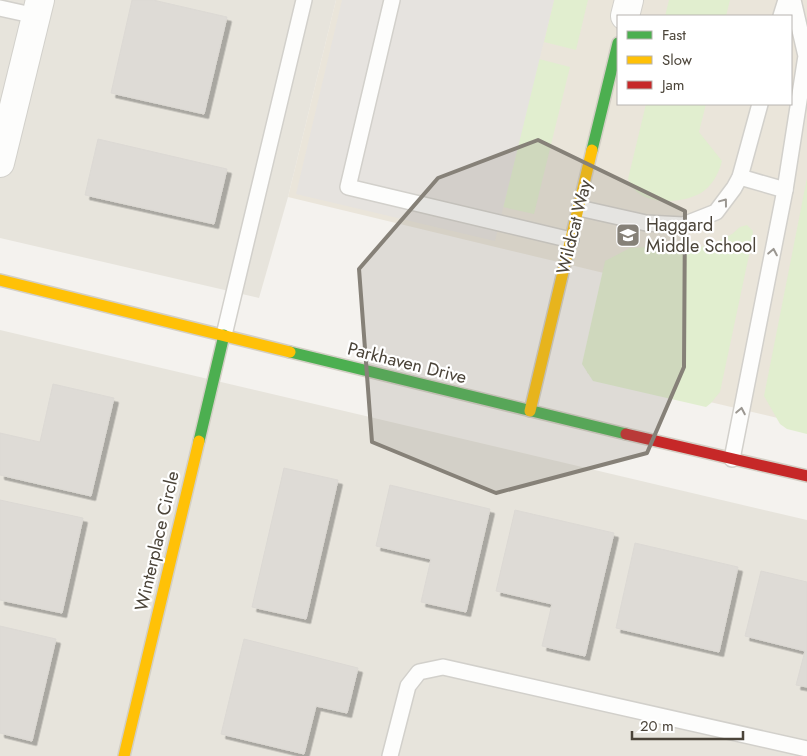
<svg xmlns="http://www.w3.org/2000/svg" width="807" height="756" viewBox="0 0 807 756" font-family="Jost,sans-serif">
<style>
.residential{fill:#e7e4dc}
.education{fill:#eae5da;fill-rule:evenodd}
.green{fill:#e1eecf}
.parking{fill:#e6e3df}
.building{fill:#dedbd6;stroke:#dcd9d4;filter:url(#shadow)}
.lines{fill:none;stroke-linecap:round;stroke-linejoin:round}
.lane-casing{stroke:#d2d0cb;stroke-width:18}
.street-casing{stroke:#d2d0cb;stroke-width:30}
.fast-casing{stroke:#d3cfc5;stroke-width:14}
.slow-casing{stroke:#d3cfc5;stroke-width:14}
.jam-casing{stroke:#d3cfc5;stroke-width:14}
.lane{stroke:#fdfdfc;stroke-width:15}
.street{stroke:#fdfdfc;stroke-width:28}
.fast{stroke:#4caf50;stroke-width:11}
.slow{stroke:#ffc107;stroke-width:11}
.jam{stroke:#c62828;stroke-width:11}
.oneway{stroke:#9b9791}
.marked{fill:#868178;fill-opacity:0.2;stroke:#868178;stroke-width:4;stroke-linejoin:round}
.labels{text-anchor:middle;stroke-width:4.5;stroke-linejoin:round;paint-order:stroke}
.poi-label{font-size:18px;fill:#4b4439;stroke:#fff;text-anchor:start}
.street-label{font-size:18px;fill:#4b4439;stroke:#fff}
</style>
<defs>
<filter id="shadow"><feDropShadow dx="4.5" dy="4.5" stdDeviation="0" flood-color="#0004"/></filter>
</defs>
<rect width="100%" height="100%" fill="#f4f2ee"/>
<g class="residential">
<polygon points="0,0 336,0 288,197 259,298 0,238"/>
<polygon points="0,330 807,520 807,756 0,756"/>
</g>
<path class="education" d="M336 0H807V425L587 373 608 274 288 197ZM618 16H791V104H618Z"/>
<g class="green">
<polygon points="554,0 588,0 576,50 544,42"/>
<polygon points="669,0 730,0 726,16 665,16"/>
<polygon points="539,59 570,67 534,214 503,207"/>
<path d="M646 104H706L699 132 722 161C719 173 712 186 701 193 683 203 649 206 634 189 632 187 630 182 628 179Z"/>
<polygon points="807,178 807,434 787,429 780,424 764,396"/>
<polygon points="747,225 753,231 752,241 720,392 711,403 706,407 593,381 582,364 605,261 630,248 647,247 672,252 691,250 715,243 732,234 740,227"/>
</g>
<polygon class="parking" points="342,0 554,0 495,241 296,194"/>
<g class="building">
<polygon points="132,0 153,0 227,17 204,114 111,93"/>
<polygon points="98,139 227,169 214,224 85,195"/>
<polygon points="53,384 114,398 91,496 0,475 0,433 40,442"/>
<polygon points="284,468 338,480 306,619 252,607"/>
<polygon points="390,485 490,509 466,612 421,602 431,559 376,546"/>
<polygon points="0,500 83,518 62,613 0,600"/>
<polygon points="515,510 614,533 585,656 542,646 552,604 496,591"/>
<polygon points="635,543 738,567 719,652 616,628"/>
<polygon points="761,571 807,582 807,687 796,685 805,651 745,636"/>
<polygon points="0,626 56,639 32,741 0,733"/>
<polygon points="244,639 358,668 347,713 316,706 304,754 221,734"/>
</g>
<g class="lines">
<g class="lane-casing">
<g id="lane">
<polyline points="392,0 348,187 571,240"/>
<polyline points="0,8 36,16"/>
<polyline points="781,16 786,0"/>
<polyline points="740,177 785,190"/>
<polyline points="579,208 646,223 683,225 716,212 734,188 740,177 760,104"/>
<polyline points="224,335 304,0"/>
<polyline points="732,459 785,190 806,56 793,0"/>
<polyline points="390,756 408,686 419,672 443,667 807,749"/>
</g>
</g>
<g class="street-casing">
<g id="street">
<polyline points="625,16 629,0"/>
<polyline points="0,163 40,0"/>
</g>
</g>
<g class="fast-casing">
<g id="fast">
<polyline points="592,150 618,43"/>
<polyline points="290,352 626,434"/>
<polyline points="199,441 224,335"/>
</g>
</g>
<g class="slow-casing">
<g id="slow">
<polyline points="0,280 290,352"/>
<polyline points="530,411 592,150"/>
<polyline points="124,756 199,441"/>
</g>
</g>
<g class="jam-casing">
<polyline id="jam" points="626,434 807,476"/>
</g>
<use href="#lane" class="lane"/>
<use href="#street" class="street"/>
<use href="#fast" class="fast"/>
<use href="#slow" class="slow"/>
<use href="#jam" class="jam"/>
</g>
<defs><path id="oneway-chevron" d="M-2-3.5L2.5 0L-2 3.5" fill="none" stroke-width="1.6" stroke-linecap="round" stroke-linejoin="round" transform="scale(1.25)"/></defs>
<g class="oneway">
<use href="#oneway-chevron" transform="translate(724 202) rotate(-53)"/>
<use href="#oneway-chevron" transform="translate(773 252) rotate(-79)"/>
<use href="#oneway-chevron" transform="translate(741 411) rotate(-79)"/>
</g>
<path class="marked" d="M538 140 685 211 684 367 647 453 496 493 372 442 359 269 438 178Z"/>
<defs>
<g id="school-square" transform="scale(1.25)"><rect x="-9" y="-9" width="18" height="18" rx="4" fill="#868178" stroke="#fff"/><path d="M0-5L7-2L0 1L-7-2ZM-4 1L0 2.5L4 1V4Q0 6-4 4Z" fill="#fff"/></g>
</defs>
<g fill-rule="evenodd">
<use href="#school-square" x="628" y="235"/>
</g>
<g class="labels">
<g class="poi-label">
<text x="646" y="231">Haggard<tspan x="646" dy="21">Middle School</tspan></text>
</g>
<g class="street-label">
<text transform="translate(574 227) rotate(-76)" y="6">Wildcat Way</text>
<text transform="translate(407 363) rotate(14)" y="6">Parkhaven Drive</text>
<text transform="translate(157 541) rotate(-77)" y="6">Winterplace Circle</text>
</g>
</g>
<rect x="617" y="15" width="175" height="90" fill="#ffffff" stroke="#b7b4b0"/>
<rect x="627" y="31" width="25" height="8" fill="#4caf50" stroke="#b7b4b0"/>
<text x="662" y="40" font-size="15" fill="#4b4439">Fast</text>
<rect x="627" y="56" width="25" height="8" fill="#ffc107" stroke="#b7b4b0"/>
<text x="662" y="65" font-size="15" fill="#4b4439">Slow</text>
<rect x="627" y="81" width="25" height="8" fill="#c62828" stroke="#b7b4b0"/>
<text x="662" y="90" font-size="15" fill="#4b4439">Jam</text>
<path d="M632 731v8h111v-8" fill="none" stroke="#4b4439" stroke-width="2.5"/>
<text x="640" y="731" font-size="15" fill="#4b4439" stroke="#ffffff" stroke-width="4" paint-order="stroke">20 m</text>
</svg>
